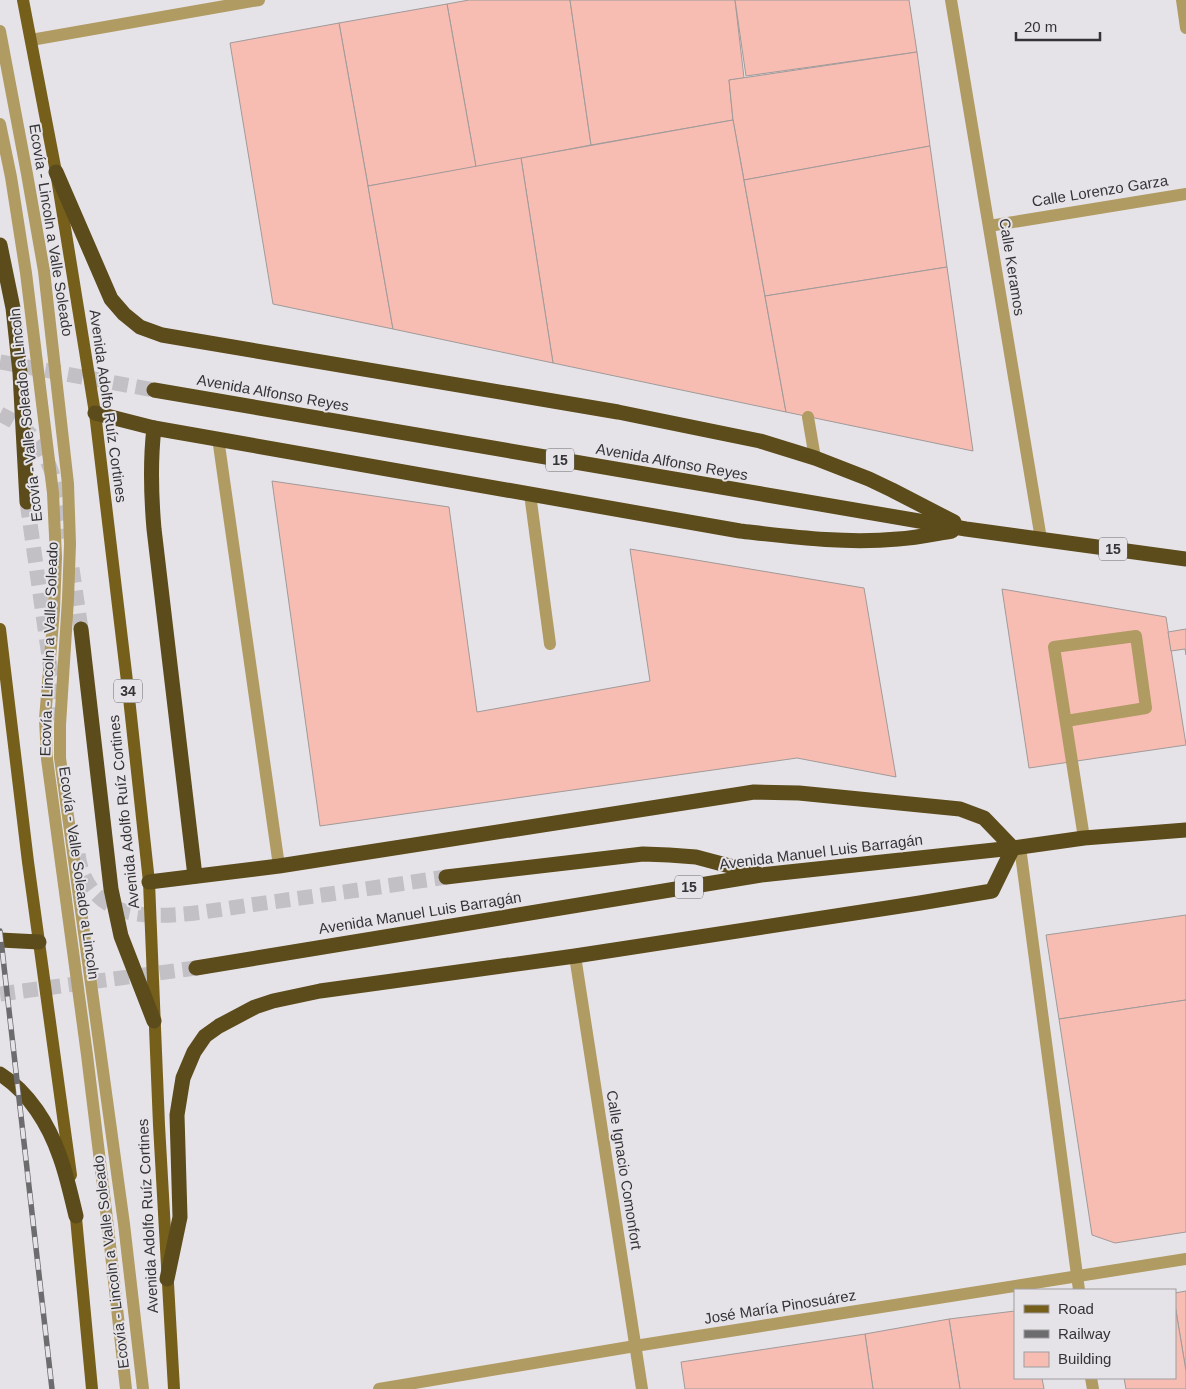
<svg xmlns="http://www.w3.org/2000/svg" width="1186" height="1389" viewBox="0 0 1186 1389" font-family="Arial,sans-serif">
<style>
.building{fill:#f7bdb3;stroke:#a09a99}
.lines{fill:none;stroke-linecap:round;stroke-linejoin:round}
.highway-tunnel{stroke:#c2c0c4;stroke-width:15;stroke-dasharray:15 8;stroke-linecap:butt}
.lane{stroke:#b09b63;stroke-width:12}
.street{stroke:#b09b63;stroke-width:12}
.primary{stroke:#765f1b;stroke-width:12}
.highway{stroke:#5c4b1b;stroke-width:15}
.rail-casing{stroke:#6c6b6e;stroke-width:5.5}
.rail{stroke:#e6e3e8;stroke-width:4;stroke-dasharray:11;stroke-linecap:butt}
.labels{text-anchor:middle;stroke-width:4;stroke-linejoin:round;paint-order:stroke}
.shield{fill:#e6e3e8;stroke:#69686b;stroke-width:1}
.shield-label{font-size:14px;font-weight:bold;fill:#343335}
.street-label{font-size:15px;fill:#343335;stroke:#e6e3e8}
</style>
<rect width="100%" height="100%" fill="#e6e3e8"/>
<g class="building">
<polygon points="469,0 570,0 591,145 476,167 447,4"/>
<polygon points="570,0 735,0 744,78 729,80 733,120 591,145"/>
<polygon points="735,0 909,0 917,52 746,76"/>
<polygon points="447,4 476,167 368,186 339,23"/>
<polygon points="339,23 368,186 393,329 273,304 230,43"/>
<polygon points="917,52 930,146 744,180 733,120 729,80"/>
<polygon points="733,120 786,412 553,363 521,158"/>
<polygon points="930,146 947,267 765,296 744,180"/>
<polygon points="521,158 553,363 393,329 368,186"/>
<polygon points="947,267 973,451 786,412 765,296"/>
<polygon points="272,481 449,507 477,712 650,681 630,549 864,588 896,777 797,758 320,826"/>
<polygon points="1002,589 1166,617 1186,745 1029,768"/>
<polygon points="1186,629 1186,655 1185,649 1171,651 1168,632"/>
<polygon points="1186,915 1186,1000 1059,1019 1046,935"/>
<polygon points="1186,1000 1186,1232 1115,1243 1092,1235 1059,1019"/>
<polygon points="1186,1291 1186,1371 1175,1305 1175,1293"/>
<polygon points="1175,1305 1186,1371 1186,1389 1126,1389 1124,1378 1175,1378"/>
<polygon points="1015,1311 1015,1378 1042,1378 1044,1389 960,1389 949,1319"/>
<polygon points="949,1319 960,1389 873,1389 865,1334"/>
<polygon points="865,1334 873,1389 685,1389 681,1362"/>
</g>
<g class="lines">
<g class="highway-tunnel">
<polyline points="0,362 154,390"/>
<path d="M0 414C10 419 21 425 29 433 54 459 61 504 67 538"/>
<polyline points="27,502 58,720"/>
<polyline points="72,568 81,629"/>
<path d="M78 854C81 879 95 900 118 909 152 923 214 910 250 905 316 896 381 887 446 877"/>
<polyline points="0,994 196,968"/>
</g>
<g class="lane">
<polyline points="0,31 27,174 44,271 68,484 70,544 68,599 60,725 60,758 124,1224 143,1389"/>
<polyline points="0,124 11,177 26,273 53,493 56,557 54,610 45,719 47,759 87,1055 108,1227 126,1389"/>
<polyline points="808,417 815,458"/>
<polyline points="218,438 279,866"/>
<polyline points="530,494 550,644"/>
<polyline points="1066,721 1146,708 1136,636 1054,647 1084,838"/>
</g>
<g class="street">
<polyline points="951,0 1041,539"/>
<polyline points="1182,0 1186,28"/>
<polyline points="31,40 259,0"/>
<polyline points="989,226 1186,194"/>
<polyline points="1020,847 1079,1290"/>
<polyline points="575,956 642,1389"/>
<polyline points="1091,1378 1093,1389"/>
<polyline points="379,1389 635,1346 1186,1259"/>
</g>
<g class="primary">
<polyline points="23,0 56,172 95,413 129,698 149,882 159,1125 174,1389"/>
<polyline points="0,629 28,862 71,1175"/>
<polyline points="75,1207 92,1389"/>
</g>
<g class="highway">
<polyline points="56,172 111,299 124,314 140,327 162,335 618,412 760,441 815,458 869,479 892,490 954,522"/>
<polyline points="0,245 13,308 20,373 27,502"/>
<polyline points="154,390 966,529 1186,559"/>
<path d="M95 413 154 428 740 531C793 537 845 544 898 539 916 538 934 534 952 531"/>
<path d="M154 428C150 462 151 494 154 529L195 876"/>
<polyline points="81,629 111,889 121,936 154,1021"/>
<polyline points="446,877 643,854 669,855 696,857 756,873"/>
<polyline points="149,882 279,866 754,792 799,793 960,809 984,818 1013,848 992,891 920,903 575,956 320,991 273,1001 255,1007 219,1026 205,1036 194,1052 183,1078 177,1115 180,1217 167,1279"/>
<polyline points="0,940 39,942"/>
<polyline points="196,968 761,875 1013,848 1084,838 1186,830"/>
<path d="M0 1074C29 1092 49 1125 60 1157 67 1176 71 1196 76 1216"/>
</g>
<g class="rail-casing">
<polyline id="rail" points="0,931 52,1389"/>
</g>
<use href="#rail" class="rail"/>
</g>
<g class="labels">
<g class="shield">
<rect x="546" y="448.5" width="28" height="23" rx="4"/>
<rect x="1099" y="537.5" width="28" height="23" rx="4"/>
<rect x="114" y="679.5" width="28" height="23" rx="4"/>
<rect x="675" y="875.5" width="28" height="23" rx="4"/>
</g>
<g class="shield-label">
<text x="560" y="465">15</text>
<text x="1113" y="554">15</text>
<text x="128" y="696">34</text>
<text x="689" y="892">15</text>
</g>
<g class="street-label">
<text transform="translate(1100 191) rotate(-9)" y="5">Calle Lorenzo Garza</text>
<text transform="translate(51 230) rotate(81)" y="5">Ecovía - Lincoln a Valle Soleado</text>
<text transform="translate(1012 267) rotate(81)" y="5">Calle Keramos</text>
<text transform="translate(273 393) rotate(10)" y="5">Avenida Alfonso Reyes</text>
<text transform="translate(108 406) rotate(82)" y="5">Avenida Adolfo Ruíz Cortines</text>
<text transform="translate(26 415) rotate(-96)" y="5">Ecovía - Valle Soleado a Lincoln</text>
<text transform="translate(672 462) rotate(10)" y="5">Avenida Alfonso Reyes</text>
<text transform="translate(49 649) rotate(-88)" y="5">Ecovía - Lincoln a Valle Soleado</text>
<text transform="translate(124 812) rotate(-96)" y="5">Avenida Adolfo Ruíz Cortines</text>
<text transform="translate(821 852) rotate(-7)" y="5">Avenida Manuel Luis Barragán</text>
<text transform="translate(79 873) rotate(82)" y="5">Ecovía - Valle Soleado a Lincoln</text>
<text transform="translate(420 913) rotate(-9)" y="5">Avenida Manuel Luis Barragán</text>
<text transform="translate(624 1170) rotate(81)" y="5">Calle Ignacio Comonfort</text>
<text transform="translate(148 1216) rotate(-93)" y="5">Avenida Adolfo Ruíz Cortines</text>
<text transform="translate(111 1262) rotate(-97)" y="5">Ecovía - Lincoln a Valle Soleado</text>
<text transform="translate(780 1307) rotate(-9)" y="5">José María Pinosuárez</text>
</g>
</g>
<rect x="1014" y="1289" width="162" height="90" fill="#e6e3e8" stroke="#9f9da0"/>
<rect x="1024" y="1305" width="25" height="8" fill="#765f1b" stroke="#9f9da0"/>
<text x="1058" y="1314" font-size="15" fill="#343335">Road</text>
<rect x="1024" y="1330" width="25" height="8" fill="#6c6b6e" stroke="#9f9da0"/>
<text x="1058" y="1339" font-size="15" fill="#343335">Railway</text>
<rect x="1024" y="1352" width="25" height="15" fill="#f7bdb3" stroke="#9f9da0"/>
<text x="1058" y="1364" font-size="15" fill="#343335">Building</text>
<path d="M1016 32v8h84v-8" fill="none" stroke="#343335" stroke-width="2.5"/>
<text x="1024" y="32" font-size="15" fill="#343335" stroke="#e6e3e8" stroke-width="4" paint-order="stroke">20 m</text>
</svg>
